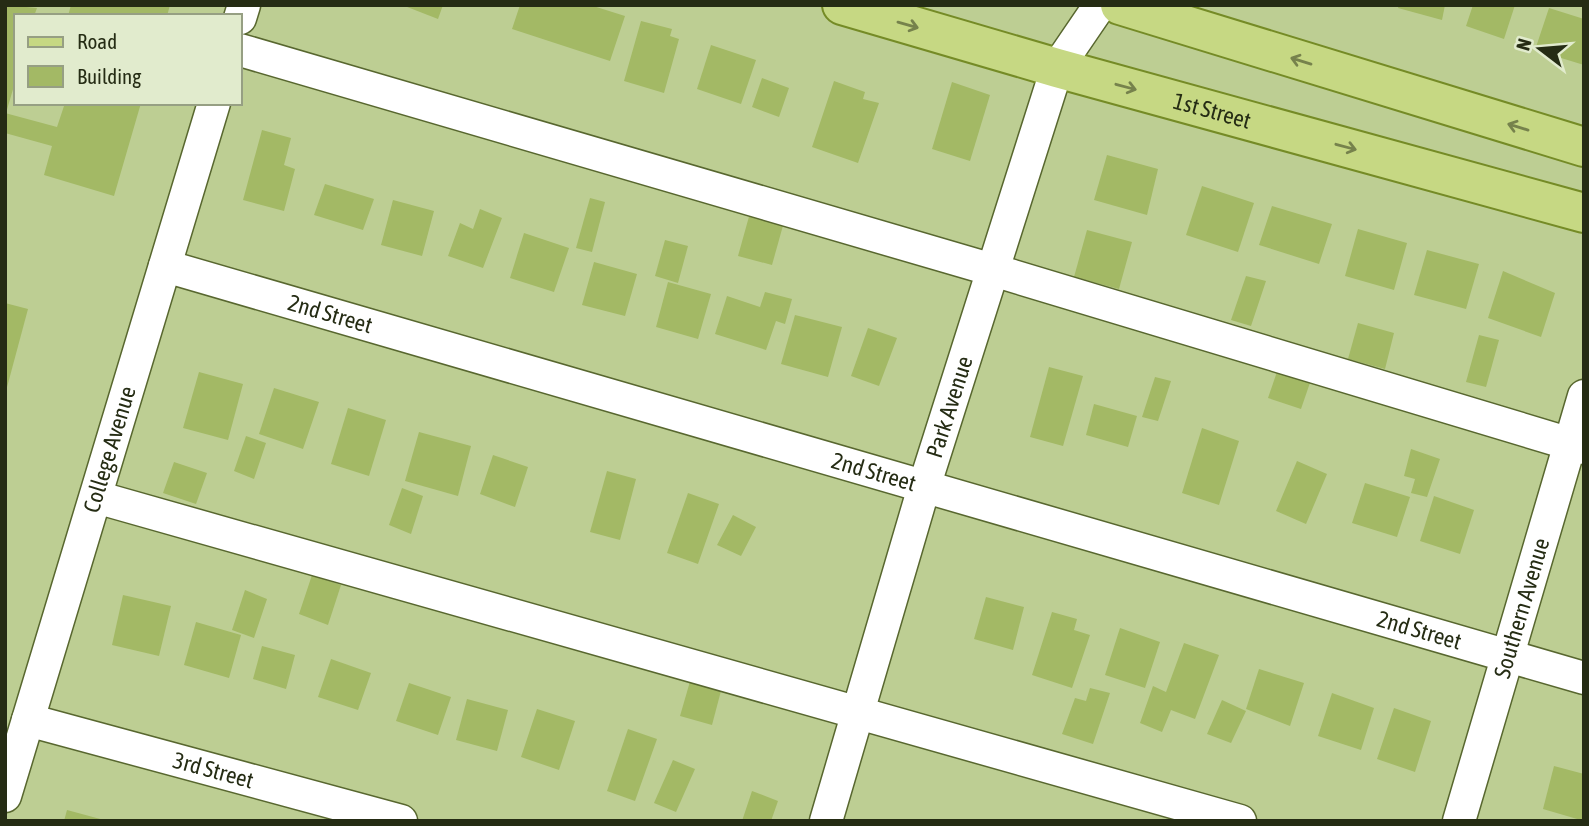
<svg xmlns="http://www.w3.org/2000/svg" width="1589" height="826" viewBox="0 0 1589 826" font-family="'Asap Condensed',sans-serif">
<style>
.building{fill:#a3b965}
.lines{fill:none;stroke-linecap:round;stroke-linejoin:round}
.minor-casing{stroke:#58672f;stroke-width:35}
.major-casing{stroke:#758b26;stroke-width:42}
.minor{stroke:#fff;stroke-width:32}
.major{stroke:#c6d883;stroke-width:38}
.oneway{stroke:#76824c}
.labels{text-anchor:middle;stroke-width:7;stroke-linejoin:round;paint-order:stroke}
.street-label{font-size:23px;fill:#252c14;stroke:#e1ebcd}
</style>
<rect width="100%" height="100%" fill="#bdce93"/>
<g class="building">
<polygon points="5,5 37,8 34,16 16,16 16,79 6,113"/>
<polygon points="71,5 170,5 167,16 68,16"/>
<polygon points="402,5 443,5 438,19"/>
<polygon points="520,5 590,5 625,16 610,61 512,29"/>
<polygon points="1399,5 1445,5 1442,20 1398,8"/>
<polygon points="1473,5 1515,5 1504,39 1466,26"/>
<polygon points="1549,8 1584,19 1584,65 1535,50"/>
<polygon points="641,21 672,29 670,36 679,39 664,93 624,81"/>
<polygon points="711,45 756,60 741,104 697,89"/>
<polygon points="762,78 789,88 779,117 752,107"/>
<polygon points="834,81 865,92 863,99 879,103 858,163 812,147"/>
<polygon points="952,82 990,95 970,161 932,149"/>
<polygon points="65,103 141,103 114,196 44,175 52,146 5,133 5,113 57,127"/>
<polygon points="262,130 291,138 284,165 295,169 284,211 243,200"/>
<polygon points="1107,155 1158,169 1147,215 1094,200"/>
<polygon points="325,184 374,199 363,230 314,215"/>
<polygon points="1202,186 1254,203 1238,252 1186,235"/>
<polygon points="590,198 605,202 592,252 576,248"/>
<polygon points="393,200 434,211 422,256 381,245"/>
<polygon points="1272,206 1332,224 1319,264 1259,245"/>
<polygon points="480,209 502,218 483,268 448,256 460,223 473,229"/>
<polygon points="750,213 784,222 772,265 738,256"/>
<polygon points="1358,229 1407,243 1394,290 1345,276"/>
<polygon points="1087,230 1132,242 1119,289 1074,277"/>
<polygon points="524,233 569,248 554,292 510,278"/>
<polygon points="665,240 688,246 678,283 655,276"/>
<polygon points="1427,250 1479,264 1466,309 1414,295"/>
<polygon points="594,262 637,274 625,316 582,305"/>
<polygon points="1503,271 1555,293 1541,337 1488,318"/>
<polygon points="1246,276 1266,281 1251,326 1231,320"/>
<polygon points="668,282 711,294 698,339 656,327"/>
<polygon points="765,292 792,299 785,324 776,321 766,350 715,334 727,296 760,307"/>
<polygon points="5,303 28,309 6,391 5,391"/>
<polygon points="795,315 842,327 828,377 781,364"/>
<polygon points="1358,323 1394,333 1385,369 1348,359"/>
<polygon points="868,328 897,338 879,386 851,376"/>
<polygon points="1479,335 1499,340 1486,387 1466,382"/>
<polygon points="1281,360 1314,371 1301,409 1268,398"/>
<polygon points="1049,367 1083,376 1063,446 1030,437"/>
<polygon points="199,372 243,384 228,440 183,428"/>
<polygon points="1155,377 1171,381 1158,421 1142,417"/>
<polygon points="274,388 319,402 303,449 259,434"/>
<polygon points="1094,404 1137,416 1128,447 1086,435"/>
<polygon points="348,408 386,420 369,476 331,464"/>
<polygon points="1202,428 1239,441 1219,505 1182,493"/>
<polygon points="419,432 471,446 458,496 405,481"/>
<polygon points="246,436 266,443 254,479 234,471"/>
<polygon points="1411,449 1440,459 1427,497 1411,493 1415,479 1404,476"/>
<polygon points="493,455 528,467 515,507 480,494"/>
<polygon points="1297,461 1327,474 1306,524 1276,511"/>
<polygon points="174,462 207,473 196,504 163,493"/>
<polygon points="607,471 636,479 620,540 590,532"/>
<polygon points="1365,483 1410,497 1397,537 1352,523"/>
<polygon points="402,488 423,496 411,534 389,525"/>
<polygon points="688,493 719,504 698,564 667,553"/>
<polygon points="1434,496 1474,510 1460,554 1420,541"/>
<polygon points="733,515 756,527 741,556 717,545"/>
<polygon points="312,575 341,585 328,625 299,614"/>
<polygon points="245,590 267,599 254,638 232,630"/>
<polygon points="123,595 171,606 159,656 112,645"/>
<polygon points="986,597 1024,607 1013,650 974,639"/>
<polygon points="1052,612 1077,619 1074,630 1090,635 1072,688 1032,675"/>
<polygon points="196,622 241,635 229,678 184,665"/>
<polygon points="1120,628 1160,642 1145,688 1105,675"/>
<polygon points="1184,643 1219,655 1195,719 1171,710 1162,732 1140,723 1153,686 1166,692"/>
<polygon points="262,646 295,655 286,689 253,679"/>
<polygon points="331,659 371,673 358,710 318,697"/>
<polygon points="1259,669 1304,683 1290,726 1246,709"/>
<polygon points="691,678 722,687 712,725 680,716"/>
<polygon points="409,683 451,697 438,735 396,721"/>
<polygon points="1090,688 1110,693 1093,744 1062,734 1075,698 1086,701"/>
<polygon points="1332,693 1374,708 1361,750 1318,736"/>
<polygon points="467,699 508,710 497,751 456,740"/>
<polygon points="1222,700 1246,711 1231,743 1207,734"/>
<polygon points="1394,708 1431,721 1415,772 1377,759"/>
<polygon points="537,709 575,721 559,770 521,757"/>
<polygon points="628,729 657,739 635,801 607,791"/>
<polygon points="673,760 695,769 676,812 654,803"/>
<polygon points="1554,766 1584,774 1584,821 1543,809"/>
<polygon points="752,791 778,801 771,821 742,821"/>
<polygon points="67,810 104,820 104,821 64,821"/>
</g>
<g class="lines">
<g class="minor-casing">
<g id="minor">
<polyline points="240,18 244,5"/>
<polyline points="240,50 993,270 1584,448"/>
<path id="s1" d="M165 266 1584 678"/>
<polyline points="96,497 1240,821"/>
<path id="s2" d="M28 720 401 821"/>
<path id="s3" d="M5 796 214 103"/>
<path id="s4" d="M826 821 924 487 1057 68 1100 5"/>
<path id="s5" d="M1459 821 1584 396"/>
</g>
</g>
<g class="major-casing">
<g id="major">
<path id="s6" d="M842 5 1057 68 1584 213"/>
<polyline points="1120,5 1584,147"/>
</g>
</g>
<use href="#minor" class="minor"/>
<use href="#major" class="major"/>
</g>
<defs><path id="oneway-shaft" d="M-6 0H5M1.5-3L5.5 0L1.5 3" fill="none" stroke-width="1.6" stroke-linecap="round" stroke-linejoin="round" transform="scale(1.75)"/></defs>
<g class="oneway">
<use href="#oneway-shaft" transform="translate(908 25) rotate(16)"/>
<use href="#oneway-shaft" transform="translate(1301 61) rotate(-163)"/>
<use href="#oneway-shaft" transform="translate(1126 87) rotate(15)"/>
<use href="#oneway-shaft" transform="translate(1518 127) rotate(-163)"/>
<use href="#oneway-shaft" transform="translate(1346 147) rotate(15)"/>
</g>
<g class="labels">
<g class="street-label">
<text dy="8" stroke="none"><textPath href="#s6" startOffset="385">1st Street</textPath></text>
<text dy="8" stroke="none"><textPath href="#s1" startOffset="172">2nd Street</textPath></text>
<text dy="8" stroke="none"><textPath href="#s4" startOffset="432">Park Avenue</textPath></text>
<text dy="8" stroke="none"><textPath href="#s3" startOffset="362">College Avenue</textPath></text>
<text dy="8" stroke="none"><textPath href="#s1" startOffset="738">2nd Street</textPath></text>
<text dy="8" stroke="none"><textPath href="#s5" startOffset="222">Southern Avenue</textPath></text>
<text dy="8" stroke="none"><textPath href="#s1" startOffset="1306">2nd Street</textPath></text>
<text dy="8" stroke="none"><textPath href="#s2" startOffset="192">3rd Street</textPath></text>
</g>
</g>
<rect width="1589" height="826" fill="none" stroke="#252c14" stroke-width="14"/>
<rect x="14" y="14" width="228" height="91" fill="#e1ebcd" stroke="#969f83" stroke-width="2"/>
<rect x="28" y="37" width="35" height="10" fill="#c6d883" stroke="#969f83" stroke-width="2"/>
<text x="77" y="49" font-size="21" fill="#252c14">Road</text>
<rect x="28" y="66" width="35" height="21" fill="#a3b965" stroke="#969f83" stroke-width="2"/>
<text x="77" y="84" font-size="21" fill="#252c14">Building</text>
<g transform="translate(1540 49) rotate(286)" stroke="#e1ebcd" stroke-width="5" paint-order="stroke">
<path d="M0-5L12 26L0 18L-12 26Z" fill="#252c14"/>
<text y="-10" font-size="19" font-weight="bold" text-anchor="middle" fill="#252c14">N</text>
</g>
</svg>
